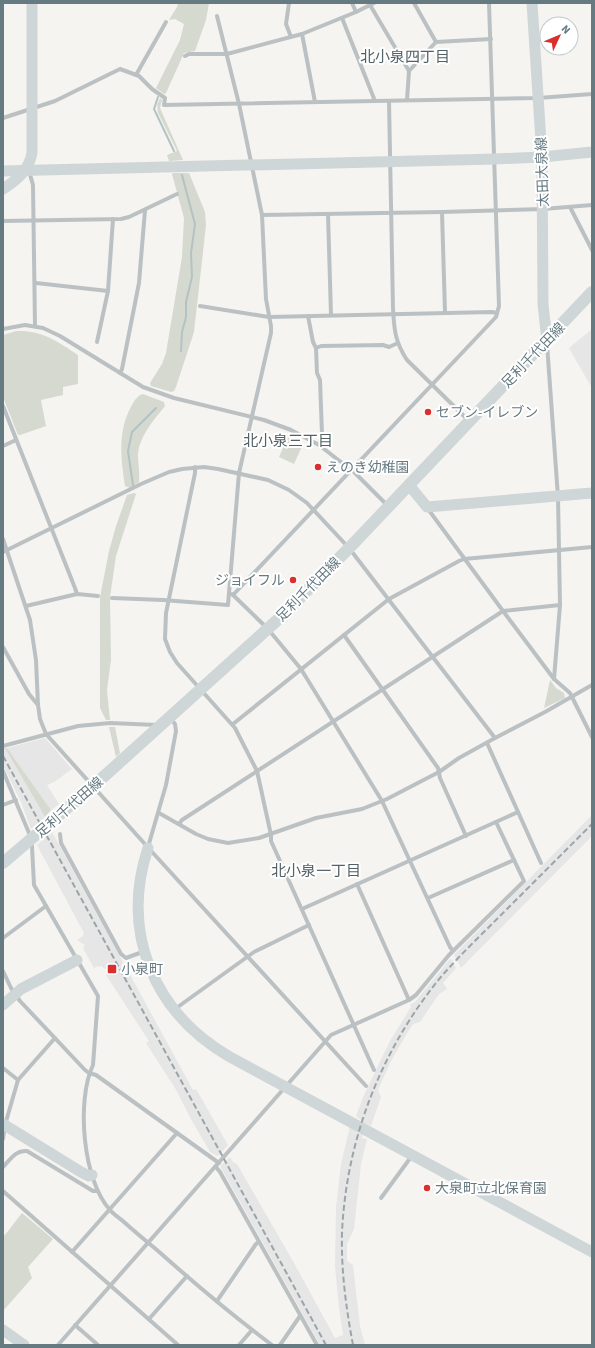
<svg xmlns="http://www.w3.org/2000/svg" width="595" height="1348" viewBox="0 0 595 1348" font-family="'Source Sans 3','Noto Sans JP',sans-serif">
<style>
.built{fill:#e5e6e5}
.green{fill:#d6d9d0}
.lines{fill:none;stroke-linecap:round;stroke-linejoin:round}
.stream{stroke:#b3c3c4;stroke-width:2}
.street{stroke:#bbc1c3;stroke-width:4}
.secondary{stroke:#cfd6d7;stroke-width:11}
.primary{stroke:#cfd6d7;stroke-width:12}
.rail{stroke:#9ba5a8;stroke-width:2;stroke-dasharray:6 3;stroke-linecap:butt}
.poi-dot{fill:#da2f2c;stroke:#fff;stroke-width:1.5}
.labels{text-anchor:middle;stroke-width:4;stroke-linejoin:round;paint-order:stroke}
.street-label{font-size:14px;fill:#657a81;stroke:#fff}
.poi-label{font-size:14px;fill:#657a81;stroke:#fff;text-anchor:start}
.neighbourhood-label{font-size:15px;fill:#536266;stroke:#fff}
</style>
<rect width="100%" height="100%" fill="#f5f4f1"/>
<g class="built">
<polygon points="592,329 592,388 569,348"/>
<polygon points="45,738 72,769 54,782 47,785 59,804 51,810 7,748"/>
<polygon points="5,748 45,817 31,829 21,802 3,765 3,749"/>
<polygon points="592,815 592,836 461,968 454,955"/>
<polygon points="52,832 193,1090 196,1089 228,1145 218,1156 210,1152 191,1119 175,1088 146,1043 149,1041 106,975 109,973 106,968 104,969 102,966 99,967 98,966 94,968 83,948 85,945 77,940 83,936 84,933 37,845"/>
<polygon points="450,959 452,960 456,968 443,983 447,989 439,994 420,1022 413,1024 407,1033 390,1063 378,1090 381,1097 371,1126 364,1123 356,1116 364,1095 390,1041 411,1007 410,1004 415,1002"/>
<polygon points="350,1126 363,1133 362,1138 367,1139 361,1164 354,1229 347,1244 347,1261 353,1265 360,1326 365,1345 320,1345 220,1166 230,1157 233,1162 237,1164 294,1263 335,1338 343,1335 339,1308 335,1266 336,1208 341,1164"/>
</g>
<g class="green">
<polygon points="178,3 209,3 206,20 195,51 184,53 166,93 164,94 156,88 180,40 184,24 175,19 169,20 177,7"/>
<polygon points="160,98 162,100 160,108 183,160 169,161 167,155 177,151 158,113 157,105"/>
<polygon points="173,173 189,173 205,212 206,225 194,332 176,387 174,391 171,392 151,386 150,383 162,364 166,353 182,257 184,218 172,174"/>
<path d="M16 331C42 330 57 341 78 355V384L63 387V395L41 400 46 426 20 435H18L3 397V335Z"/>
<path d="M143 394 164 402 165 406C154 420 140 435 138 454 138 464 140 473 139 482L130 488 125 486C121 458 117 431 132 405 135 400 137 396 143 394Z"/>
<polygon points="288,437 303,444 294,464 279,457"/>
<polygon points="134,493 136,494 135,497 116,556 110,597 111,660 107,690 110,720 106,720 100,708 100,597 109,551 116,526 127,495"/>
<polygon points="550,680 556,688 564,693 565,698 544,708"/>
<polygon points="109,727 115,727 120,753 116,757"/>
<polygon points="5,748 7,748 51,810 45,817"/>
<polygon points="22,1213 53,1239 28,1267 32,1278 3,1311 3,1234 5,1235"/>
</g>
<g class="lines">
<g class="stream">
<polyline points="158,97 154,109 174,151"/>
<polyline points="181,351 182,332 186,317 186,302 192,277 191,253 195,224 182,175"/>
<polyline points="133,485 128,451 132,432 156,408"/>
</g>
<g class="street">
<polyline points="289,3 286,24 291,37"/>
<polyline points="352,3 356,12"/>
<polyline points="414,3 436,42 491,39"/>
<polyline points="370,5 409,71"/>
<polyline points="342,18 375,101"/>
<polyline points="302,34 315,102"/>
<polyline points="185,56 189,54 227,54 302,34 356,12 374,3"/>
<polyline points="136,75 166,22"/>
<polyline points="407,100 409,71 436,42"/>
<path d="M389 101 393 308C394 329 395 342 407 360L468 420"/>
<polyline points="3,118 55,101 120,69 139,76 152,89 165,98 164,105 538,98 592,94"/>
<polyline points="29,171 33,185 35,326"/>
<polyline points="570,207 592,250"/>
<polyline points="442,212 445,312"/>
<polyline points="328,214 331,315"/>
<polyline points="262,215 442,212 543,209 592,205"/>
<polyline points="3,221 121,219 129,217 177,194"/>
<polyline points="36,283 108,291"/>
<polyline points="200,306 269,317 492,312 497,313"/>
<polyline points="308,316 313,342 316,348 317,373 320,380 322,434 319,445"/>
<polyline points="3,329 25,325 43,328 60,336 143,387 174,398 264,420 291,430 319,445 337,459 352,470 388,506"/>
<polyline points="97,342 108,291 113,219"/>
<polyline points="547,344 558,497 560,605 554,679"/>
<polyline points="316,348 321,346 383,345 389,347 398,343"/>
<polyline points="120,373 122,369 139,283 145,210"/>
<polyline points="3,406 75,588 77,594"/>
<polyline points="3,446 16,440"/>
<polyline points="195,467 195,473 166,613 165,639 170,652 177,663 235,728 257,771 271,835 271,841 374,1070"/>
<polyline points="428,509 503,611 554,679 570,693 592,737"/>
<polyline points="3,539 30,620 36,660 38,705 40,719 46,734 153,853 366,1086"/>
<polyline points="3,552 141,484 169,472 182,469 204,467 218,469 268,480 289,490 307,503 349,548 495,738"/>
<polyline points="232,594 268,629 301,669 382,801 450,947 453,951"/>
<polyline points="233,595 496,317 499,306 489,3"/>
<polyline points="112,598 163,600 228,605 239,473 271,333 271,326 266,299 262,215 239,104 217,16"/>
<polyline points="26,606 77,594 98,596"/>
<polyline points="344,635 438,768 440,778 466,836"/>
<polyline points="3,647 29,694 38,705"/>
<polyline points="233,724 389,599 459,561 464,559 592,547"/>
<polyline points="487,743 541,863"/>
<polyline points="3,746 78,726 110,723 157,725"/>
<path d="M3 771 29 833 32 846 34 885 98 996 93 1065C76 1101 83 1181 110 1210 114 1215 120 1218 124 1222 135 1232 146 1241 157 1250 194 1283 232 1315 272 1345"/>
<polyline points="3,805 16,800"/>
<polyline points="159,813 196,834 208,839 228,843 259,838 316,818 362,809 387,799 439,772 459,758 495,738 545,712 592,685"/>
<polyline points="179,824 182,820 503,611 560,605"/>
<polyline points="60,834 61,843 121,954 126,958 145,951"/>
<polyline points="148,847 166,785 176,731 175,724 171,719"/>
<polyline points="357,884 409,1000"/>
<polyline points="428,898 514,860"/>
<polyline points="302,909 518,812"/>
<polyline points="3,938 46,906"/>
<polyline points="3,971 11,988 20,1001 85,1070 89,1073 96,1075 219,1163"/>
<polyline points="175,1009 254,952 309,925"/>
<polyline points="3,1068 18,1080"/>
<polyline points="3,1139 5,1125 18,1080 55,1038"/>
<path d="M3 1167C10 1160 15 1150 27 1151L93 1191H97"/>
<polyline points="216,1167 220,1172 317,1345"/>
<polyline points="3,1191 178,1345"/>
<polyline points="381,1198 411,1157"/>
<polyline points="72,1252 177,1133"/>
<polyline points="217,1301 256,1244 259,1242"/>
<polyline points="149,1319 187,1276"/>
<polyline points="75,1325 98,1345"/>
<polyline points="58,1345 331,1035 409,1000 416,995 449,955 524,881 496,822"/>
<polyline points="239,1345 252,1330"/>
<polyline points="280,1345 300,1316"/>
</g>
<g class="secondary">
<polyline points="532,3 542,157 543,304 547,341"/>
<polyline points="3,171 495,159 542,157 592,152"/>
<path d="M3 189C17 180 29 170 32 153V3"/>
<polyline points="409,485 427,507 592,493"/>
<path d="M148 848C120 933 154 1013 230 1057L592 1252"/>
<polyline points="3,1005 21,989 77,960"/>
<polyline points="3,1124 81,1172 89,1176 92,1175"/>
<polyline points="3,1330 24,1345"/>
</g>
<polyline class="primary" points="3,863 100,780 284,614 353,544 592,292"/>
<g class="rail">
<polyline points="3,756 326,1345"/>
<path d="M353 1345C346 1308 341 1270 342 1233 346 1140 381 1050 440 978 459 956 481 935 501 915 532 884 562 854 592 824"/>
</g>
</g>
<g class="poi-dot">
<circle cx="428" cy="412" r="4"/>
<circle cx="318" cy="467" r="4"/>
<circle cx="293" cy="580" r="4"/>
<rect x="107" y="964" width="10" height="10" rx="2"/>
<circle cx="427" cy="1188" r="4"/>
</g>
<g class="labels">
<g class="street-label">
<text transform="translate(542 172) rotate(-92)" y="5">太田大泉線</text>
<text transform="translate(533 355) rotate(-46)" y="5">足利千代田線</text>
<text transform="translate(308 589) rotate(-45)" y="5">足利千代田線</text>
<text transform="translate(69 807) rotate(-41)" y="5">足利千代田線</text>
</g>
<g class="poi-label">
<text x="436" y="417">セブン-イレブン</text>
<text x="326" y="472">えのき幼稚園</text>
<text x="285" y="585" text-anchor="end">ジョイフル</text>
<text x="121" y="974">小泉町</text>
<text x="435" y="1193">大泉町立北保育園</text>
</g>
<g class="neighbourhood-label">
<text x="405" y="62">北小泉四丁目</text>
<text x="288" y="446">北小泉三丁目</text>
<text x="316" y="876">北小泉一丁目</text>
</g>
</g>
<rect width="595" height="1348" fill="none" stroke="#657a81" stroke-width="8"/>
<g transform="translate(559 36) rotate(46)"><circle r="19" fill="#ffffff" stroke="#c1cacd"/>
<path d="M0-3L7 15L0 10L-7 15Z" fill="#da2f2c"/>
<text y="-6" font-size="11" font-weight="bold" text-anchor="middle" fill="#657a81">N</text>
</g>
</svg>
